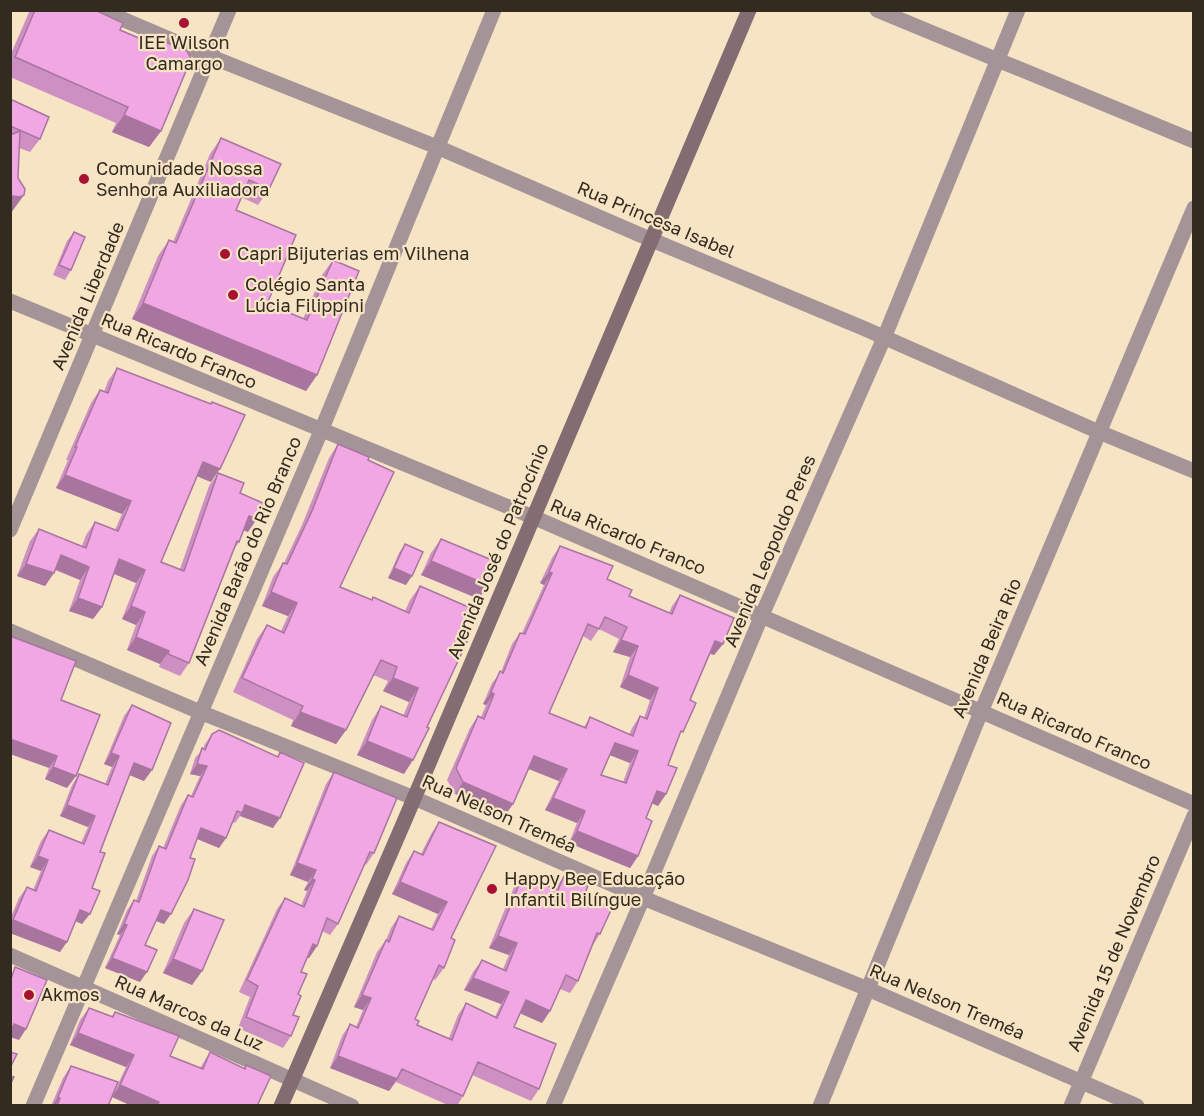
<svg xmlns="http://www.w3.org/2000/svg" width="1204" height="1116" viewBox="0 0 1204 1116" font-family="'Golos Text',sans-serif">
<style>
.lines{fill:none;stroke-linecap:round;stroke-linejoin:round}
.street{stroke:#a49498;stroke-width:15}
.secondary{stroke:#846c73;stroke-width:15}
.wall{fill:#ce90c3;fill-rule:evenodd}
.shaded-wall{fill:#a8759f}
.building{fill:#f0a7e3;stroke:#a8759f;stroke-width:1.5;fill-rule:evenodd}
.poi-dot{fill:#a91132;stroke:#f7e4c5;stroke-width:2}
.labels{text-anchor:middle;stroke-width:4.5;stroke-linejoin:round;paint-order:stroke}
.poi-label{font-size:18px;fill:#332b20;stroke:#f7e4c5;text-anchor:start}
.street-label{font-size:18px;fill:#332b20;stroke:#f7e4c5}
</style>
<rect width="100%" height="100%" fill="#f7e4c5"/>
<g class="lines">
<g class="street">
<polyline points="101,10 209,56 437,147 652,240 863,328 1099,432 1194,471"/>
<polyline points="877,10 1194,141"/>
<polyline points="10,301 533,517 1194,804"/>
<polyline points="10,530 229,10"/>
<polyline points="10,631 200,712 414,798 643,898 868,989 1137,1106"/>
<polyline points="10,955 352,1106"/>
<polyline points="33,1106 321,431 494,10"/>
<polyline points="553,1106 643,898 762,615 884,338 1018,10"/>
<polyline points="820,1106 981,712 1194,208"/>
<polyline points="1071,1106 1194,816"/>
</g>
<polyline class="secondary" points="281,1106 404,822 749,10"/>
</g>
<g class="wall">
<polygon points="30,10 95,10 120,30 152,43 156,38 161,131 149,147 112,132 116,123 10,77 10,56"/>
<polygon points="10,99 40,139 30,152 19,148 11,213 10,214"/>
<polygon points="221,138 269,189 258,205 241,197 236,210 267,304 303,319 322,275 333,260 317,375 306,391 132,319 158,256 169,240 173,242 210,154"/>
<polygon points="74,232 71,270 65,280 53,275 67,241"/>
<polygon points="117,368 211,482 197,476 161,562 180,569 209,486 218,473 240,493 248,532 244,530 239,542 235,548 189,663 180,676 159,667 160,664 127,650 136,625 122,619 136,583 114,574 102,607 93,619 69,611 80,580 55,570 45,586 17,576 30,541 39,529 82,546 86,535 95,522 115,530 122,514 56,488 68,460 66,460 91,403 100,390 104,392 108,381"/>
<polygon points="338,444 368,460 340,587 372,600 405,611 410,600 420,586 460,639 404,774 357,755 372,720 381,706 403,716 409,702 383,691 388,681 373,675 346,730 336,744 291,726 293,720 233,692 257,639 267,625 281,631 288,616 262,606 273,577 283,563 284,563 302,525 329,458"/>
<polygon points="441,539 479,599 421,575 431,553"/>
<polygon points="405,544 406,585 388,578 399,553"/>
<path d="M560 546 629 596 669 613 672 606 680 595 723 644 714 655 710 654 690 700 678 740 668 765 666 794 658 806 652 803 646 818 638 856 630 868 569 843 577 823 545 810 559 781 529 769 513 804 505 815 455 794 447 780 470 728 478 716 481 717 486 705 483 704 492 683 501 672 512 644 520 633H522L544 585 540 583 552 558ZM599 629 619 639 613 652 630 657 620 687 650 700 644 718 640 716 632 728 629 735 590 717 584 727 549 713 583 636 591 641ZM610 755 630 763 623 782 601 775Z"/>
<polygon points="61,700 67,788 45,779 49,768"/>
<polygon points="132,705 144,781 130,775 100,852 82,924 75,921 60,952 10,933 10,919 19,898 27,887 33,890 41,871 30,867 41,841 49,830 81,843 88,827 60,816 72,785 79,774 105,784 112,767 104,764 124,716"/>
<polygon points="212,734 277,757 280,752 273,828 240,816 235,823 233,822 226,838 219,848 197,839 164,924 156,921 145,945 140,982 105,968 120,935 117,934 127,910 134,900 136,901 152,856 159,846 163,848 181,805 188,795 191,796 200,776 190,774 195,758 203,749 205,744"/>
<polygon points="334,772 374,853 366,865 365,864 338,924 330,935 322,931 317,946 309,958 308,957 301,972 298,994 293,1015 291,1036 283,1048 238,1028 250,997 239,992 277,909 285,898 301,906 307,891 304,890 308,882 290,875 326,784"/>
<polygon points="439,822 451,938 444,968 435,980 433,979 415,1019 417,1025 449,1038 458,1015 466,1003 495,1017 501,1004 464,990 473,972 482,960 503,969 509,955 489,948 514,887 523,875 555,889 564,876 584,896 600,934 593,945 578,981 570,993 560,989 550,1011 542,1023 520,1013 514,1027 539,1089 531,1101 472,1075 463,1096 457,1106 450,1106 396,1082 389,1091 330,1068 342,1036 350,1024 356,1027 363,1010 354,1007 377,952 386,940 391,928 399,916 431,929 438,914 392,894 406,863 414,851 421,854 431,834"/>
<polygon points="194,909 202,971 192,985 163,973 184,923"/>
<polygon points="89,1008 111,1017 115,1012 170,1056 200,1068 210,1052 244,1068 246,1065 257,1106 132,1106 112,1097 126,1067 70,1045 80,1020"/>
<polygon points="71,1066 108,1106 51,1106 63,1078"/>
</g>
<g class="shaded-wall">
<polygon points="124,115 161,131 149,147 112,132"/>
<polygon points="24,195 11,213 10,214 10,197 12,196"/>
<polygon points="143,303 317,375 306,391 132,319"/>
<polygon points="203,462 220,469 211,482 194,475"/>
<polygon points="65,475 131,501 122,514 56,488"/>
<polygon points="249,516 257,519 248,532 240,529"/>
<polygon points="61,555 89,567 80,580 52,568"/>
<polygon points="119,559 145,570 136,583 110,572"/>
<polygon points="431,561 488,585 479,599 421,575"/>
<polygon points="26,564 54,573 45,586 17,576"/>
<polygon points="394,568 412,576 406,585 388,578"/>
<polygon points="549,572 552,573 544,585 540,583"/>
<polygon points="271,592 297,603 288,616 262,606"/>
<polygon points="78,598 102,607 93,619 69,611"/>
<polygon points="131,606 145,612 136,625 122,619"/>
<polygon points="136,637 169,651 160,664 127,650"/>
<polygon points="621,640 638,646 630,657 613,652"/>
<polygon points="715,641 723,644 714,655 707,652"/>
<polygon points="628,675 658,688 650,700 620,687"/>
<polygon points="393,678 418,688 409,702 383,691"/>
<polygon points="491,692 494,694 486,705 483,704"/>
<polygon points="300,712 346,730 336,744 291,726"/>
<polygon points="10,739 57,756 49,768 10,754"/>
<polygon points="367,741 413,760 404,774 357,755"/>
<polygon points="615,743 638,751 630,763 607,754"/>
<polygon points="111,753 119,756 112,767 104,764"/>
<polygon points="534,756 567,769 559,781 526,768"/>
<polygon points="134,763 152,770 144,781 127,774"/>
<polygon points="197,764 207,766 200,776 190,774"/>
<polygon points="53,767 76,776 67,788 45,779"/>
<polygon points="463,782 513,804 505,815 455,794"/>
<polygon points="657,791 666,794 658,806 649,802"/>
<polygon points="553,798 585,811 577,823 545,810"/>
<polygon points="67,805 95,816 88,827 60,816"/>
<polygon points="245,805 280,818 273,828 240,816"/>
<polygon points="201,828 226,838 219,848 195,838"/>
<polygon points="577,831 638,856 630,868 569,843"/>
<polygon points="38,856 48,860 41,871 30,867"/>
<polygon points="297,863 316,870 308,882 290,875"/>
<polygon points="312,879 315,880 307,891 304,890"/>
<polygon points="400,882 447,902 438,914 392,894"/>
<polygon points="80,910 90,914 82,924 73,920"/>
<polygon points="161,910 171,914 164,924 154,920"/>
<polygon points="13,920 67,942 60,952 10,933 10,923"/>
<polygon points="124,924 127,925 120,935 117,934"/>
<polygon points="498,936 517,943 509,955 489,948"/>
<polygon points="313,944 317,946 309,958 305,956"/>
<polygon points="112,958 147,972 140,982 105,968"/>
<polygon points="173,959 202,971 192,985 163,973"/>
<polygon points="473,978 509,992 501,1004 464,990"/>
<polygon points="362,995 371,998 363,1010 354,1007"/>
<polygon points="526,1000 550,1011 542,1023 517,1012"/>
<polygon points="14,1024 26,1029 19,1040 10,1037 10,1030"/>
<polygon points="78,1033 134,1055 126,1067 70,1045"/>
<polygon points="338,1056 397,1079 389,1091 330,1068"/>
<polygon points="120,1085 159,1102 156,1106 132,1106 112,1097"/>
<polygon points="58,1097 60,1098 55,1106 52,1106"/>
</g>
<g class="building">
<polygon points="35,10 95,10 123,23 120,30 153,44 156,38 187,51 191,59 161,131 124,115 128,107 15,57"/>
<polygon points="10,99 49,117 40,139 10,126"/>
<polygon points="20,131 18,178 25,189 24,195 20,197 12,196 10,197 10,135"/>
<polygon points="221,138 281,164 269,189 249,180 236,210 296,235 267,304 307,320 333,260 359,271 317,375 143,303 169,240 176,243"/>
<polygon points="74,232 85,237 71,270 59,265"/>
<polygon points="117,368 211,404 212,402 245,415 220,469 203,462 161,562 184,571 218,473 244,483 240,493 263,503 257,519 249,516 239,542 237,541 189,663 168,654 169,651 136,637 145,612 131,606 145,570 119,559 102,607 78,598 89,567 61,555 54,573 26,564 39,529 86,548 95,522 118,531 131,501 65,475 77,447 75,447 100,390 108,393"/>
<polygon points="338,444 369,457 368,460 394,472 340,587 372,600 373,597 409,613 420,586 473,609 460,639 467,642 427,727 429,728 413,760 367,741 381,706 407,717 418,688 393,678 397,667 381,660 346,730 300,712 303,706 242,678 267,625 284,633 297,603 271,592 283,563 287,564 312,511"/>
<polygon points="441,539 499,563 488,585 431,561"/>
<polygon points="405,544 423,552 412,576 394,568"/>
<path d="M560 546 613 566 607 579 632 590 629 596 672 614 680 595 734 618 723 644 715 641 690 700 696 703 683 732 681 731 668 765 677 768 666 794 657 791 646 818 652 821 638 856 577 831 585 811 553 798 567 769 534 756 513 804 463 782 456 768 478 716 484 719 494 694 491 692 500 671 503 673 520 633 525 634 552 573 549 572ZM605 617 627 627 621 640 638 646 628 675 658 688 647 719 640 716 633 736 590 717 586 728 549 713 588 624 599 629ZM615 743 638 751 626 783 601 775Z"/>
<polygon points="10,636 76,661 61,700 100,715 76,776 53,767 57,756 10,739"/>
<polygon points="132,705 171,723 152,770 134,763 100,852 105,853 92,888 100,891 90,914 80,910 67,942 13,920 27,887 36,891 48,860 38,856 49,830 84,844 95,816 67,805 79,774 108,785 119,756 111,753"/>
<polygon points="219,730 278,757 280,752 304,763 280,818 245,805 242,813 237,811 226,838 201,828 190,858 195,859 188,880 171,914 161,910 145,945 157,950 147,972 112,958 127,925 124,924 134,900 139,902 159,846 166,849 188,795 193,797 207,766 197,764 202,748 205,750 212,734"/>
<polygon points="334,772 397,798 374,853 370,852 338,924 327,918 317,946 313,944 301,972 307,974 298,994 301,996 293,1015 299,1017 291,1036 246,1017 258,986 247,980 285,898 304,907 315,880 312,879 316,870 297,863"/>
<polygon points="439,822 496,846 451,938 455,940 444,968 439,965 415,1019 419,1021 417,1025 452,1040 466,1003 497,1018 509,992 473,978 482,960 506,971 517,943 498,936 523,875 558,890 564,876 588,886 584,896 612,908 600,934 597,933 578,981 566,975 550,1011 526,1000 514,1027 556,1044 539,1089 478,1062 463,1096 402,1069 397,1079 338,1056 350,1024 358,1028 371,998 362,995 386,940 389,942 399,916 433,930 447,902 400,882 414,851 423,855"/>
<polygon points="194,909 224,920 202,971 173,959"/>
<polygon points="15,967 47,980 26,1029 14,1024 10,1033 10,975 12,976"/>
<polygon points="89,1008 113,1017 115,1012 179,1036 170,1056 203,1069 210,1052 245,1069 246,1065 271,1076 257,1106 157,1106 159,1102 120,1085 134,1055 78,1033"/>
<polygon points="10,1052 17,1054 10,1068"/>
<polygon points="71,1066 118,1082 108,1106 57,1106 60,1098 58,1097"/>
<polygon points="10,1076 14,1077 10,1085"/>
</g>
<g class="poi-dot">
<circle cx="184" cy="23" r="6"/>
<circle cx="84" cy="179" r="6"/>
<circle cx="225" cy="254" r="6"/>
<circle cx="233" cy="295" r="6"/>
<circle cx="492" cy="889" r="6"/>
<circle cx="29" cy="995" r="6"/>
</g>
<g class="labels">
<g class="poi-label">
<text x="184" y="49" text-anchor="middle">IEE Wilson<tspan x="184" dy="21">Camargo</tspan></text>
<text x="96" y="175">Comunidade Nossa<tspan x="96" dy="21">Senhora Auxiliadora</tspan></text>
<text x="237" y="260">Capri Bijuterias em Vilhena</text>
<text x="245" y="291">Colégio Santa<tspan x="245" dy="21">Lúcia Filippini</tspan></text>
<text x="504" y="885">Happy Bee Educação<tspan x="504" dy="21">Infantil Bilíngue</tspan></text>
<text x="41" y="1001">Akmos</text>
</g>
<g class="street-label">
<text transform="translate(656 220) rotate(23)" y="6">Rua Princesa Isabel</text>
<text transform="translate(88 296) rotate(-67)" y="6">Avenida Liberdade</text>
<text transform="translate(179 351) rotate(23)" y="6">Rua Ricardo Franco</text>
<text transform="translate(628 537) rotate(23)" y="6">Rua Ricardo Franco</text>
<text transform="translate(248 551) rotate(-67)" y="6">Avenida Barão do Rio Branco</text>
<text transform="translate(498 551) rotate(-67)" y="6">Avenida José do Patrocínio</text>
<text transform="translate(770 551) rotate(-67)" y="6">Avenida Leopoldo Peres</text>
<text transform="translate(987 648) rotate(-67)" y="6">Avenida Beira Rio</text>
<text transform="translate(1074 731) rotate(24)" y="6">Rua Ricardo Franco</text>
<text transform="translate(499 814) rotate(24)" y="6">Rua Nelson Treméa</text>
<text transform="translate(1114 953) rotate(-67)" y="6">Avenida 15 de Novembro</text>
<text transform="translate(947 1002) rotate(23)" y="6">Rua Nelson Treméa</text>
<text transform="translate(189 1013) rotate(24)" y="6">Rua Marcos da Luz</text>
</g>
</g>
<rect width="1204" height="1116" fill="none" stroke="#332b20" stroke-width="24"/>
</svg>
